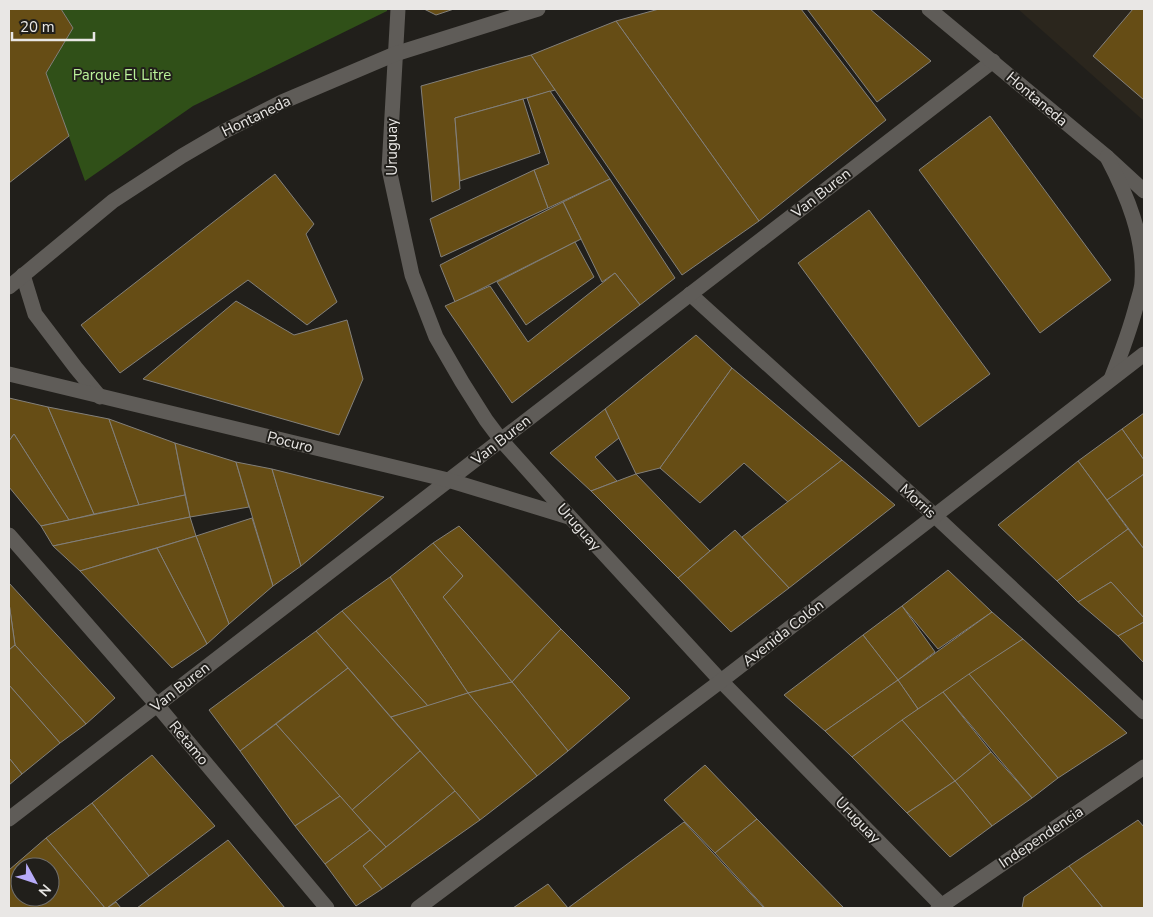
<svg xmlns="http://www.w3.org/2000/svg" width="1153" height="917" viewBox="0 0 1153 917" font-family="'Nunito Sans',sans-serif">
<style>
.built{fill:#2b261d}
.green{fill:#305018}
.building{fill:#664d15;stroke:#83807b;fill-rule:evenodd}
.lines{fill:none;stroke-linecap:round;stroke-linejoin:round}
.minor{stroke:#5f5c58;stroke-width:15}
.tertiary{stroke:#5f5c58;stroke-width:15}
.secondary{stroke:#5f5c58;stroke-width:15}
.labels{text-anchor:middle;stroke-width:4;stroke-linejoin:round;paint-order:stroke}
.park-label{font-size:15px;fill:#baf199;stroke:#211f1b}
.street-label{font-size:15px;fill:#e9e7e5;stroke:#211f1b}
</style>
<rect width="100%" height="100%" fill="#211f1b"/>
<polygon class="built" points="1018,9 1144,9 1144,121"/>
<polygon class="green" points="61,9 387,9 387,11 193,106 85,181 46,73 73,28"/>
<g class="building">
<polygon points="9,9 61,9 73,28 46,73 69,136 9,183"/>
<polygon points="424,9 454,9 436,15"/>
<polygon points="659,9 801,9 886,120 759,221 616,21"/>
<polygon points="807,9 870,9 931,61 877,102"/>
<polygon points="1133,9 1144,9 1144,100 1093,56"/>
<polygon points="616,21 759,221 682,275 531,55"/>
<polygon points="531,55 555,90 455,118 460,189 432,202 421,86"/>
<polygon points="550,91 610,179 548,208 534,170 549,164 527,98"/>
<polygon points="523,99 540,153 460,181 455,118"/>
<polygon points="990,116 1111,280 1040,333 919,170"/>
<polygon points="534,170 548,208 441,257 430,219"/>
<polygon points="275,174 314,224 306,234 337,302 307,325 248,280 120,373 81,325"/>
<polygon points="610,179 675,278 640,305 615,273 602,282 563,202"/>
<polygon points="563,202 581,239 455,302 440,265"/>
<polygon points="869,210 990,374 919,427 798,263"/>
<polygon points="575,242 594,277 526,325 497,282"/>
<polygon points="615,273 640,305 512,403 445,306 490,286 528,342"/>
<polygon points="236,301 294,335 347,320 363,379 339,435 143,379"/>
<polygon points="696,335 732,368 660,468 636,474 605,409"/>
<polygon points="732,368 842,460 788,502 744,463 700,503 660,468"/>
<polygon points="9,398 48,407 94,514 69,520 14,434 9,441"/>
<polygon points="48,407 109,419 139,505 94,514"/>
<polygon points="605,409 619,438 595,457 617,481 591,491 550,453"/>
<polygon points="1144,413 1144,460 1122,429"/>
<polygon points="109,419 175,443 185,495 139,505"/>
<polygon points="1122,429 1144,460 1144,474 1107,500 1078,461"/>
<polygon points="14,434 69,520 41,526 9,487 9,441"/>
<polygon points="175,443 236,462 249,507 190,517"/>
<polygon points="842,460 895,505 789,588 742,537"/>
<polygon points="1078,461 1128,529 1057,581 998,525"/>
<polygon points="236,462 272,469 301,566 273,586"/>
<polygon points="272,469 384,497 301,566"/>
<polygon points="636,474 710,551 678,578 591,491"/>
<polygon points="1144,474 1144,549 1107,500"/>
<polygon points="185,495 190,517 53,546 41,526"/>
<polygon points="190,517 196,536 80,571 53,546"/>
<polygon points="252,518 273,586 229,624 196,536"/>
<polygon points="459,526 561,629 512,682 443,597 463,576 433,543"/>
<polygon points="1128,529 1144,549 1144,618 1111,582 1078,602 1057,581"/>
<polygon points="735,530 789,588 731,632 678,578"/>
<polygon points="196,536 229,624 207,644 157,548"/>
<polygon points="433,543 463,576 443,597 512,682 468,693 390,577"/>
<polygon points="157,548 207,644 172,668 80,571"/>
<polygon points="948,570 992,612 938,649 902,606"/>
<polygon points="390,577 468,693 428,706 342,611"/>
<polygon points="1111,582 1144,618 1144,622 1118,636 1078,602"/>
<polygon points="9,583 115,698 86,724 15,645 9,603"/>
<polygon points="9,603 15,645 9,650"/>
<polygon points="902,606 935,652 898,680 863,635"/>
<polygon points="342,611 428,706 391,717 316,631"/>
<polygon points="992,612 1023,639 918,709 898,680"/>
<polygon points="1144,622 1144,663 1118,636"/>
<polygon points="561,629 630,698 568,751 512,682"/>
<polygon points="316,631 348,668 240,751 209,710"/>
<polygon points="863,635 898,680 825,731 784,695"/>
<polygon points="1023,639 1127,733 1058,778 969,674"/>
<polygon points="15,645 86,724 60,743 9,685 9,650"/>
<polygon points="348,668 420,751 352,810 276,724"/>
<polygon points="969,674 1058,778 1032,798 943,692"/>
<polygon points="898,680 918,709 852,757 825,731"/>
<polygon points="512,682 568,751 537,776 468,693"/>
<polygon points="9,685 60,743 22,774 9,758"/>
<polygon points="943,692 991,752 955,781 902,720"/>
<polygon points="468,693 537,776 480,820 391,717"/>
<polygon points="902,720 955,781 907,813 852,757"/>
<polygon points="276,724 340,796 295,826 240,751"/>
<polygon points="420,751 455,791 386,847 352,810"/>
<polygon points="991,752 1032,798 992,826 955,781"/>
<polygon points="152,755 215,826 149,876 92,803"/>
<polygon points="9,758 22,774 9,785"/>
<polygon points="705,765 757,819 715,853 664,800"/>
<polygon points="955,781 992,826 950,857 907,813"/>
<polygon points="455,791 480,820 382,889 363,866"/>
<polygon points="340,796 370,830 325,864 295,826"/>
<polygon points="92,803 149,876 107,908 105,908 46,838"/>
<polygon points="757,819 844,908 765,908 715,853"/>
<polygon points="1138,820 1144,827 1144,908 1103,908 1069,866"/>
<polygon points="684,822 764,908 568,908"/>
<polygon points="370,830 386,847 363,866 382,889 356,906 325,864"/>
<path d="M46 838 105 908H9V870ZM20 867H50V897H20Z"/>
<polygon points="228,840 285,908 137,908"/>
<polygon points="1069,866 1103,908 1022,908 1024,897"/>
<polygon points="548,884 568,908 513,908"/>
<polygon points="116,902 121,908 107,908"/>
</g>
<g class="lines">
<g class="minor">
<polyline points="690,294 935,516 1144,712"/>
<polyline points="9,535 157,705 327,908"/>
<polyline points="9,819 993,61"/>
</g>
<g class="tertiary">
<polyline points="398,9 389,169 412,275 436,337 462,382 486,420 501,440 570,517 721,681 944,908"/>
<polyline points="929,9 1107,157 1144,191"/>
<polyline points="23,275 35,314 76,368 100,397"/>
<polyline points="9,287 113,201 182,156 223,132 282,102 395,54 538,9"/>
<polyline points="9,374 448,480 569,517"/>
</g>
<g class="secondary">
<path d="M1107 157C1127 195 1145 238 1142 281 1142 288 1139 296 1137 303 1130 330 1121 354 1111 379"/>
<polyline points="418,908 721,681 1144,354"/>
<polyline points="938,908 1144,767"/>
</g>
</g>
<g class="labels">
<g class="park-label">
<text x="122" y="80">Parque El Litre</text>
</g>
<g class="street-label">
<text transform="translate(1037 99) rotate(40)" y="5">Hontaneda</text>
<text transform="translate(256 116) rotate(-26)" y="5">Hontaneda</text>
<text transform="translate(392 147) rotate(-90)" y="5">Uruguay</text>
<text transform="translate(821 193) rotate(-38)" y="5">Van Buren</text>
<text transform="translate(501 440) rotate(-38)" y="5">Van Buren</text>
<text transform="translate(290 442) rotate(14)" y="5">Pocuro</text>
<text transform="translate(918 501) rotate(42)" y="5">Morris</text>
<text transform="translate(579 527) rotate(48)" y="5">Uruguay</text>
<text transform="translate(783 633) rotate(-38)" y="5">Avenida Colón</text>
<text transform="translate(180 687) rotate(-38)" y="5">Van Buren</text>
<text transform="translate(189 743) rotate(50)" y="5">Retamo</text>
<text transform="translate(858 820) rotate(46)" y="5">Uruguay</text>
<text transform="translate(1041 837) rotate(-34)" y="5">Independencia</text>
</g>
</g>
<rect width="1153" height="917" fill="none" stroke="#e9e7e5" stroke-width="20"/>
<g transform="translate(35 882) rotate(130)"><circle r="24" fill="#211f1b" stroke="#716f6c"/>
<path d="M0-4L9 19L0 12L-9 19Z" fill="#b7abf8"/>
<text y="-8" font-size="14" font-weight="bold" text-anchor="middle" fill="#e9e7e5">N</text>
</g>
<path d="M12 32v8h82v-8" fill="none" stroke="#e9e7e5" stroke-width="2.5"/>
<text x="20" y="32" font-size="15" fill="#e9e7e5" stroke="#211f1b" stroke-width="4" paint-order="stroke">20 m</text>
</svg>
